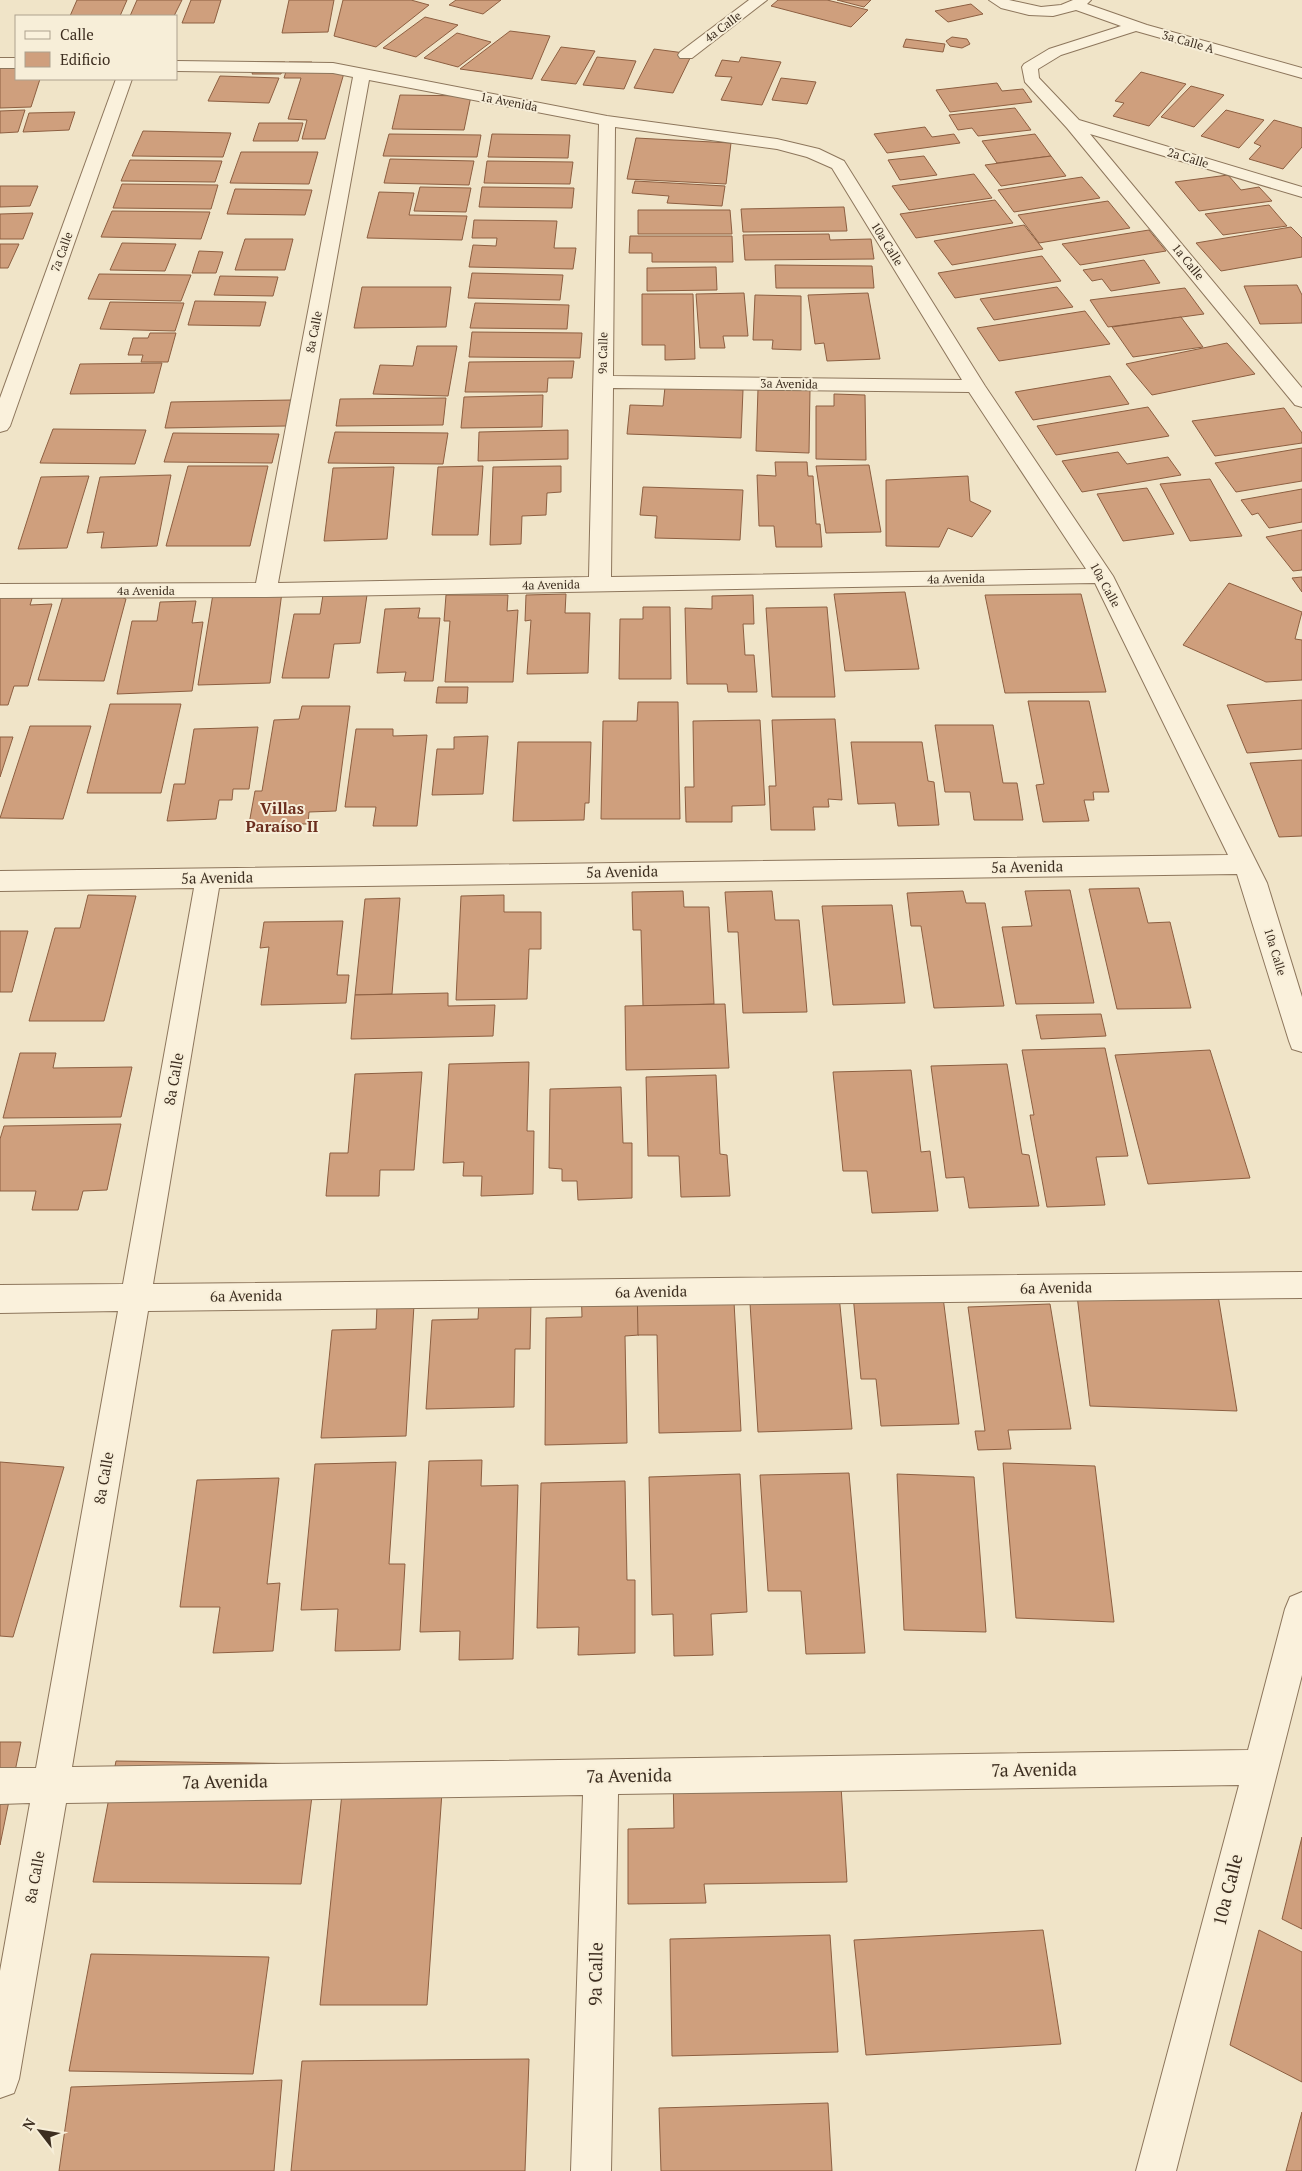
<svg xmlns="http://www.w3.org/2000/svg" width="1302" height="2171" viewBox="0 0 1302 2171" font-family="'PT Serif',serif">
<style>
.building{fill:#cf9f7d;stroke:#8d5f41}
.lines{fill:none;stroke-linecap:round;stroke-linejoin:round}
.minor-casing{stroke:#8d765c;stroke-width:2}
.minor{fill:#faf1dc;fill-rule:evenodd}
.labels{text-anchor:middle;stroke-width:4;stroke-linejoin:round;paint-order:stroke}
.far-street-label{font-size:12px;fill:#3d2e20;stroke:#f7eed8}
.street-label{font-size:15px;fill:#3d2e20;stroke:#f7eed8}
.neighbourhood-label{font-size:16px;font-weight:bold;fill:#6b2e1e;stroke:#f7eed8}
.near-street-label{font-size:18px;fill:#3d2e20;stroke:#f7eed8}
</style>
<rect width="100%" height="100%" fill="#f0e4c8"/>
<g class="building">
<polygon points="77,0 127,0 120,16 70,16"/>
<polygon points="137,0 182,0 174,16 130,16"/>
<polygon points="191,0 221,0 214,23 182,23"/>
<polygon points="289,0 334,0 328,32 282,33"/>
<polygon points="343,0 411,0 429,5 376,47 334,36"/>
<polygon points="456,0 501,0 483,14 449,5"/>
<polygon points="778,0 827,0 868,10 851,27 771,6"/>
<polygon points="837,0 871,0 864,7"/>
<polygon points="971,4 983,14 948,22 935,11"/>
<polygon points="425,17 458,25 416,57 383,48"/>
<polygon points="510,31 550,36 532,79 460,69"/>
<polygon points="457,33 491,42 458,67 424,58"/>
<polygon points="952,37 967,39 970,44 962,48 950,46 946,41"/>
<polygon points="906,39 945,44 943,52 903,47"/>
<polygon points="561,47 595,51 576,84 541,80"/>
<polygon points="654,49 692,54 673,93 634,88"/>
<polygon points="597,57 636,61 624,89 583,85"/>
<polygon points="741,57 781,62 762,105 721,100 732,77 715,76 722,60 739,62"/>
<polygon points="257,62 285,62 281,74 252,74"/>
<polygon points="289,62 312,62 309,72 344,73 325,139 302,139 307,120 288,119 301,78 284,78"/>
<polygon points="16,67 16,79 40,79 31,107 0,108 0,68"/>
<polygon points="1141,72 1186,84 1149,126 1113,116 1124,103 1115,101"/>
<polygon points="220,76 279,78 269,103 208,101"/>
<polygon points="781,78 816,82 807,104 772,100"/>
<polygon points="997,83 1002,91 1023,89 1032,102 950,112 936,90"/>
<polygon points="1191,86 1224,95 1194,127 1161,117"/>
<polygon points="400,95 471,96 464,130 392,129"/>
<polygon points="1015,108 1031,130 978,136 972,128 958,130 949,115"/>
<polygon points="25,110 18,132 0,133 0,111"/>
<polygon points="1226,110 1264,120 1239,148 1201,136"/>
<polygon points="75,112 69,130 23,132 29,113"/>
<polygon points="1274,120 1302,128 1302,147 1283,169 1249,159 1261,146 1254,143"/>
<polygon points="259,123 303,123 298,141 253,141"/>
<polygon points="925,127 932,137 954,134 960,143 887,153 874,134"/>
<polygon points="143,131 231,133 223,157 132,156"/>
<polygon points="389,134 481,135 477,157 383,156"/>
<polygon points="492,134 570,135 568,158 488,157"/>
<polygon points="1035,134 1051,156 997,163 982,141"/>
<polygon points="636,138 731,143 726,184 627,179"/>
<polygon points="241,152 318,152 309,184 230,183"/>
<polygon points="924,156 937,175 900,180 888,160"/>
<polygon points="1051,156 1066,176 1001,186 985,165"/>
<polygon points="390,159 474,161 469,185 384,183"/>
<polygon points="130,160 222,161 215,182 121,181"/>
<polygon points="487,161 573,162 570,184 484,183"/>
<polygon points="974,174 992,198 909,210 892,186"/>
<polygon points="1228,175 1241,190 1259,187 1272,201 1199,211 1175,182"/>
<polygon points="1082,177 1100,198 1014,212 998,190"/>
<polygon points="635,181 725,186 722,206 667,203 669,196 632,193"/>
<polygon points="122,184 218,185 211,209 113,208"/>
<polygon points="0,186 38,186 30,206 0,207"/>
<polygon points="420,187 471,188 466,212 414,211"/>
<polygon points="482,187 574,188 572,208 479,207"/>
<polygon points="235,189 312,190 305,215 227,214"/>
<polygon points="379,192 414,193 409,215 467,216 462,240 367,238"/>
<polygon points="995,200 1013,223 916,238 900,214"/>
<polygon points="1108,201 1130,228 1039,243 1018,215"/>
<polygon points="1269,205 1287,226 1223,235 1205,214"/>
<polygon points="844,207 847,231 743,232 741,209"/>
<polygon points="638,210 730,210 732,234 638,234"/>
<polygon points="112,211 210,212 201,239 101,237"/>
<polygon points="33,213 23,239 0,239 0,214"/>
<polygon points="474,220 557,221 554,248 576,248 573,269 469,267 473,245 496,246 497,238 472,238"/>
<polygon points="1024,225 1043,249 952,265 934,241"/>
<polygon points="1291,227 1302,238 1302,257 1221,271 1196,243"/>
<polygon points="1149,230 1166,251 1080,265 1062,244"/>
<polygon points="829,234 830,240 871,239 874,259 745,260 743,235"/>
<polygon points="630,236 732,236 733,262 652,262 652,253 629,253"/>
<polygon points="245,239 293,239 285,270 235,270"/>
<polygon points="122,243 176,244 165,271 110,270"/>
<polygon points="0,244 19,244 8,268 0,268"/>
<polygon points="199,251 223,252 216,273 192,273"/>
<polygon points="1042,256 1061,281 955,298 938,273"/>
<polygon points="1144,260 1160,283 1111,291 1102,279 1092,281 1083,270"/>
<polygon points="775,265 872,266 874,288 776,288"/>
<polygon points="716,267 717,290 647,291 647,268"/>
<polygon points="472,273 563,275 560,300 468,298"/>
<polygon points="99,274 191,275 181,301 88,299"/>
<polygon points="220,276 278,277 273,296 214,295"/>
<polygon points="1297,285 1302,295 1302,323 1260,324 1244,286"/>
<polygon points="362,287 451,287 446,327 354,328"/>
<polygon points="1057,287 1073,307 994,320 980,299"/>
<polygon points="1185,288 1204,314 1108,327 1090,300"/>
<polygon points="744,293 748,336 723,336 725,348 700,348 696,294"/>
<polygon points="868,293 880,359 827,361 824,343 815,344 808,295"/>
<polygon points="642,294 693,294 695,359 665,360 665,345 642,345"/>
<polygon points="755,295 801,296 801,350 772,349 773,340 753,340"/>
<polygon points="195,301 266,302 260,326 188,325"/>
<polygon points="110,302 184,303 175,331 100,329"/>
<polygon points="475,303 569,305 567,329 470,328"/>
<polygon points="1085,311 1110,344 999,361 977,328"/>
<polygon points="1181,317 1203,347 1133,357 1112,327"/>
<polygon points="472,332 582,333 580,358 469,357"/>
<polygon points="150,333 176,333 168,362 141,362 143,355 128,355 133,338 148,338"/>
<polygon points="1227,343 1255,374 1152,395 1126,364"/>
<polygon points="417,346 457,346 448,396 373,394 380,365 413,366"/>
<polygon points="574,361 572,378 548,378 547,392 465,392 469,362"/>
<polygon points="162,363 154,393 70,394 80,364"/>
<polygon points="1110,376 1129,404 1033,420 1015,392"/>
<polygon points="665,387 743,390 741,438 627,434 630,405 663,406"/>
<polygon points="758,389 810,390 809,453 756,451"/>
<polygon points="834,394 865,395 866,460 816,459 816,406 834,406"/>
<polygon points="543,395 542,427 461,428 464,397"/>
<polygon points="446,398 443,425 336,426 340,399"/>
<polygon points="291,400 286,426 165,428 171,402"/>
<polygon points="1148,407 1169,436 1056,455 1037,426"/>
<polygon points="1284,408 1302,433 1302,443 1215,456 1192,421"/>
<polygon points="53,429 146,430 135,464 40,463"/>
<polygon points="568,430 568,459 478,461 479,432"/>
<polygon points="335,432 448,433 443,464 328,463"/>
<polygon points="173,433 279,434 272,463 164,462"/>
<polygon points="1302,448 1302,481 1236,492 1215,463"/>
<polygon points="1118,452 1127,464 1168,457 1181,475 1082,492 1062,461"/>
<polygon points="775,462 807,462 808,476 813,476 816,524 820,524 822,547 776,547 774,526 759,526 757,475 776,476"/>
<polygon points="869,465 881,532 826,533 816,466"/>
<polygon points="188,466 268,466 250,546 166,546"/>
<polygon points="483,466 478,535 432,535 438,467"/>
<polygon points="561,466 561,492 547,493 546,515 522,516 521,544 490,545 493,467"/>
<polygon points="394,467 387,539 324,541 333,468"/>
<polygon points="171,475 157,546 101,548 104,532 87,533 100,477"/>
<polygon points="89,476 67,548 18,549 41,477"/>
<polygon points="968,476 970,501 991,511 972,537 948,528 939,547 886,546 886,480"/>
<polygon points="1210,479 1242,536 1190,541 1160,484"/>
<polygon points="643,487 743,490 740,540 655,538 657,516 640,515"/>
<polygon points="1147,488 1174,534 1123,541 1097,494"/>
<polygon points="1302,489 1302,522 1269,528 1258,513 1252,515 1241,500"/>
<polygon points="1302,530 1302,570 1293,571 1266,537"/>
<polygon points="1302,577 1302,592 1292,578"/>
<polygon points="1229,583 1302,612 1295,639 1302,640 1302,680 1266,682 1183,645"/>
<polygon points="102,589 126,599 104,681 38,680 63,596"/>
<polygon points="34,592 30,605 52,604 28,686 14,686 8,705 0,705 0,593"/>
<polygon points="282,592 270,683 198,685 213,594"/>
<polygon points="905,592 919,669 845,671 834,594"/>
<polygon points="566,594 565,613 590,613 588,673 527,674 531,620 525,621 526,595"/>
<polygon points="1081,594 1106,692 1005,693 985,595"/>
<polygon points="323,595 367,595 360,643 334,644 329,678 282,678 294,614 320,614"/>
<polygon points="446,595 508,595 507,611 518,610 513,682 445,682 450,621 444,621"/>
<polygon points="753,595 754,624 743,624 745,655 754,655 757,692 728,692 727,684 687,684 685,608 712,609 712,596"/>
<polygon points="196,601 192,623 203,622 192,691 117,694 132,621 157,621 160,602"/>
<polygon points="643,607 670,607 671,679 619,679 620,619 643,619"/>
<polygon points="827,607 835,697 772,697 766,608"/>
<polygon points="420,608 418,618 440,618 433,681 404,681 406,672 377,673 385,609"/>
<polygon points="438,687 468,687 467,703 436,703"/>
<polygon points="1302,700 1302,749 1247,753 1227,705"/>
<polygon points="1028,701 1089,701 1109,792 1093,792 1094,800 1084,800 1089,821 1043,822 1036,785 1044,784"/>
<polygon points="638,702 678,702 680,819 601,819 603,721 637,721"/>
<polygon points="110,704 181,704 161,793 87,793"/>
<polygon points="302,706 350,706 336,811 309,812 308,824 249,824 255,791 262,791 274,720 299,719"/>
<polygon points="835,719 842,800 828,799 829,807 813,807 815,830 771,830 769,786 776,786 772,720"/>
<polygon points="760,720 765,805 732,806 732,822 686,822 685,787 694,787 693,721"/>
<polygon points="935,725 993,725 1003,783 1017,783 1023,820 974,820 970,792 945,792"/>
<polygon points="30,726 91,726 63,819 0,818"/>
<polygon points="258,727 249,789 233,789 232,800 219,800 216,819 167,821 174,784 185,784 194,729"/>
<polygon points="356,729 393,729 393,736 427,735 417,826 373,826 376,807 345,807"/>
<polygon points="488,736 483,794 432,795 437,749 454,749 454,737"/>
<polygon points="0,737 13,737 0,777"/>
<polygon points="518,742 591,742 589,803 585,803 584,820 513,821"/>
<polygon points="851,742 922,742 928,781 934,782 939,825 898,826 895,803 858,804"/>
<polygon points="1302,760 1302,836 1279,837 1250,763"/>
<polygon points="1139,888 1148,923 1170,922 1191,1008 1117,1009 1089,889"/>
<polygon points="1070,890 1094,1003 1016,1004 1002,927 1032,926 1025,891"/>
<polygon points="683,891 684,907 709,907 714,1004 643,1006 641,930 633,930 632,892"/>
<polygon points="772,891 775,920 799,920 807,1012 743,1013 738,932 728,932 725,892"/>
<polygon points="963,891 966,903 985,903 1004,1006 934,1008 921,926 911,926 907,893"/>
<polygon points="88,895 136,896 104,1021 29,1021 55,928 80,928"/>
<polygon points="504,895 504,912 541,912 541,949 529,949 527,999 456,1000 461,896"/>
<polygon points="400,898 392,994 355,995 365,899"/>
<polygon points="892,905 905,1003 833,1005 822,906"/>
<polygon points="343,921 337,975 349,975 346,1003 261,1005 269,947 260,948 264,922"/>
<polygon points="0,931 28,931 12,992 0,992"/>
<polygon points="448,993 448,1006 495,1005 493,1036 351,1039 355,995"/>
<polygon points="725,1004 729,1068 626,1070 625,1006"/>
<polygon points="1101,1014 1106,1036 1041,1039 1036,1015"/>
<polygon points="1105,1048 1128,1156 1096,1157 1105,1205 1047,1207 1030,1115 1034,1115 1022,1050"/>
<polygon points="1210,1050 1250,1178 1148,1184 1115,1055"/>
<polygon points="20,1053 56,1053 53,1068 132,1067 121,1117 3,1118"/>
<polygon points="529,1062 527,1131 534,1131 533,1194 481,1196 482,1176 463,1176 464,1162 443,1163 449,1064"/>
<polygon points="1007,1064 1022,1154 1029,1155 1039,1206 969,1208 964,1177 946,1178 931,1066"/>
<polygon points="911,1070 921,1152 930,1151 938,1211 872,1213 867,1171 843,1171 833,1072"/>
<polygon points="422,1072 414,1170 380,1170 379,1196 326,1196 330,1153 348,1153 355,1074"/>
<polygon points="716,1075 720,1154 727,1155 730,1196 681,1197 679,1156 648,1156 646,1077"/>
<polygon points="621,1087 623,1143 632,1143 632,1198 578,1200 577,1181 562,1181 562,1169 549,1168 550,1089"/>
<polygon points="121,1124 107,1190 83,1191 78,1210 32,1210 36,1191 0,1191 0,1139 4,1126"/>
<polygon points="1075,1278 1216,1283 1237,1411 1090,1406"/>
<polygon points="637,1283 639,1335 625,1336 627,1443 545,1445 546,1318 582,1317 581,1284"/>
<polygon points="637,1283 734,1302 741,1431 659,1433 657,1335 638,1335"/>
<polygon points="838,1285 852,1429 758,1432 749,1287"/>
<polygon points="852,1285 943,1297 959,1424 881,1426 876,1379 861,1379"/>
<polygon points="531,1301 530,1349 515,1349 514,1407 426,1409 432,1320 478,1319 479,1302"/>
<polygon points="1050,1304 1071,1429 1008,1430 1011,1449 978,1450 975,1431 985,1431 968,1307"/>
<polygon points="377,1305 414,1305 406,1436 321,1438 332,1330 376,1329"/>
<polygon points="482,1460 481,1486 518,1485 513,1659 459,1660 460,1631 420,1632 429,1461"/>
<polygon points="0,1462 64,1467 13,1637 0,1636"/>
<polygon points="396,1462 389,1564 405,1564 400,1650 335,1651 338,1609 301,1610 315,1464"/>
<polygon points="1003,1463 1095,1466 1114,1622 1016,1618"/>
<polygon points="849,1473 865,1653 806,1654 801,1591 768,1591 760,1475"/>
<polygon points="740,1474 747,1612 711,1614 713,1655 674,1656 673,1614 652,1615 649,1477"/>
<polygon points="897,1474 974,1477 986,1632 904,1630"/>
<polygon points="279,1478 267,1584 280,1583 273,1651 213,1653 220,1607 180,1607 197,1480"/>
<polygon points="625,1481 627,1580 635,1580 635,1653 578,1655 579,1627 537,1628 541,1483"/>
<polygon points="0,1742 21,1742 0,1845"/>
<polygon points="116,1761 316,1764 301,1884 93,1882"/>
<polygon points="840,1770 847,1882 704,1884 706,1903 628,1904 628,1829 674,1828 673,1771"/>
<polygon points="442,1792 427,2005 320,2005 342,1793"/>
<polygon points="1302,1837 1302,1929 1282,1919"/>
<polygon points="1043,1930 1061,2044 866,2055 854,1940"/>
<polygon points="1259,1930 1302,1952 1302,2082 1230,2045"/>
<polygon points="830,1935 838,2052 672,2056 670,1939"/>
<polygon points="91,1954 269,1957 253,2074 69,2071"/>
<polygon points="529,2059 525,2171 291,2171 302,2061"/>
<polygon points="282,2080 274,2171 59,2171 71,2087"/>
<polygon points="828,2103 832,2171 661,2171 659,2108"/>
<polygon points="1302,2112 1302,2171 1286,2171"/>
</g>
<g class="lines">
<g class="minor-casing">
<g id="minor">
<polygon points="749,0 767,0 692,58 680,58 678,55 680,52"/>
<polygon points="989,0 1009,0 1041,7 1061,5 1073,0 1091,0 1087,4 1147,25 1302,68 1302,78 1136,31 1061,55 1038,69 1039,78 1079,120 1302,187 1302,197 1090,134 1302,388 1302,407 1295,405 1067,128 1025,82 1022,67 1024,64 1049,49 1121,26 1076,10 1053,16 1029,15 1001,8"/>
<rect x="0" y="58" width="16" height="10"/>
<path d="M176 61 333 63 607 116 777 139 819 149 844 161 985 386 1113 576 1267 883 1302 997V1052L1292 1049 1289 1041 1237 874 219 888 153 1284 1302 1272V1298L148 1311 72 1767 1248 1750 1285 1609 1290 1597 1302 1592V1675L1176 2171H1136L1239 1785 618 1794 611 2171H571L583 1795 66 1803 19 2079 14 2093 0 2098V1971L30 1803 0 1804V1768H36L118 1311 0 1313V1285L123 1284 194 888 0 891V871L1228 855 1095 583 266 597 0 598V584L256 583 353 77 333 73 176 71ZM369 80 599 124 589 577 278 583ZM615 127 777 149 807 157 832 168 962 380 613 376ZM613 388 969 392 1086 569 611 577Z"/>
<polygon points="116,79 132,79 10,426 7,430 0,432 0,398"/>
</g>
</g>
<use href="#minor" class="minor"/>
</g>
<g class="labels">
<g class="far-street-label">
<text transform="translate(723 27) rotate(-37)" y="4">4a Calle</text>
<text transform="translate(1188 42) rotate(16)" y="4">3a Calle A</text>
<text transform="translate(509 102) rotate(11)" y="4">1a Avenida</text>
<text transform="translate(1188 158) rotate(17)" y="4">2a Calle</text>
<text transform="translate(887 244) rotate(58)" y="4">10a Calle</text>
<text transform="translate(62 252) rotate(-70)" y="4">7a Calle</text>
<text transform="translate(1188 262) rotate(51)" y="4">1a Calle</text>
<text transform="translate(314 332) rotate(-79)" y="4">8a Calle</text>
<text transform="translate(603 353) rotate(-89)" y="4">9a Calle</text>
<text transform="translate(789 384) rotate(1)" y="4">3a Avenida</text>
<text transform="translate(956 579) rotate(-1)" y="4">4a Avenida</text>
<text transform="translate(551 585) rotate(-1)" y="4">4a Avenida</text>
<text transform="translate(1105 585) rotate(61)" y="4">10a Calle</text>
<text x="146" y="595">4a Avenida</text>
<text transform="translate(1275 952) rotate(73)" y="4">10a Calle</text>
</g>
<g class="street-label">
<text transform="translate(1027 867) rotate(-1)" y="5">5a Avenida</text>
<text transform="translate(622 872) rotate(-1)" y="5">5a Avenida</text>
<text transform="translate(217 878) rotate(-1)" y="5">5a Avenida</text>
<text transform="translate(174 1079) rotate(-80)" y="5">8a Calle</text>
<text transform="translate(1056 1288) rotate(-1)" y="5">6a Avenida</text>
<text transform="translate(651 1292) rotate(-1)" y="5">6a Avenida</text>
<text transform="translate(246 1296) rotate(-1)" y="5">6a Avenida</text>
<text transform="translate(104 1478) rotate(-80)" y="5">8a Calle</text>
<text transform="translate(35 1877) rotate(-80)" y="5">8a Calle</text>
</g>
<g class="neighbourhood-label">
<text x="282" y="814">Villas<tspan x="282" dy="18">Paraíso II</tspan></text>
</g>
<g class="near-street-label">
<text transform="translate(1034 1770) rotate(-1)" y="6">7a Avenida</text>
<text transform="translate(629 1776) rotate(-1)" y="6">7a Avenida</text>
<text transform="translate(225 1782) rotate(-1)" y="6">7a Avenida</text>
<text transform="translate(1228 1890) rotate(-76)" y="6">10a Calle</text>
<text transform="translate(596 1974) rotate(-89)" y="6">9a Calle</text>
</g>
</g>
<rect x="15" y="15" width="162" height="65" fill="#f7eed8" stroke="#ada18e"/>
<rect x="25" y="31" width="25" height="8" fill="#faf1dc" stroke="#ada18e"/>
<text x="60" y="40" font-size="15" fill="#3d2e20">Calle</text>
<rect x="25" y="52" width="25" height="15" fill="#cf9f7d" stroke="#ada18e"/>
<text x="60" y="65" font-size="15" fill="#3d2e20">Edificio</text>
<g transform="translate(40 2131) rotate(301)" stroke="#f7eed8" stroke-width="4" paint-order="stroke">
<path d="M0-4L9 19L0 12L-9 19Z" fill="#3d2e20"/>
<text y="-8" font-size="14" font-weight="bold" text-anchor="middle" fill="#3d2e20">N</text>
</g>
</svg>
